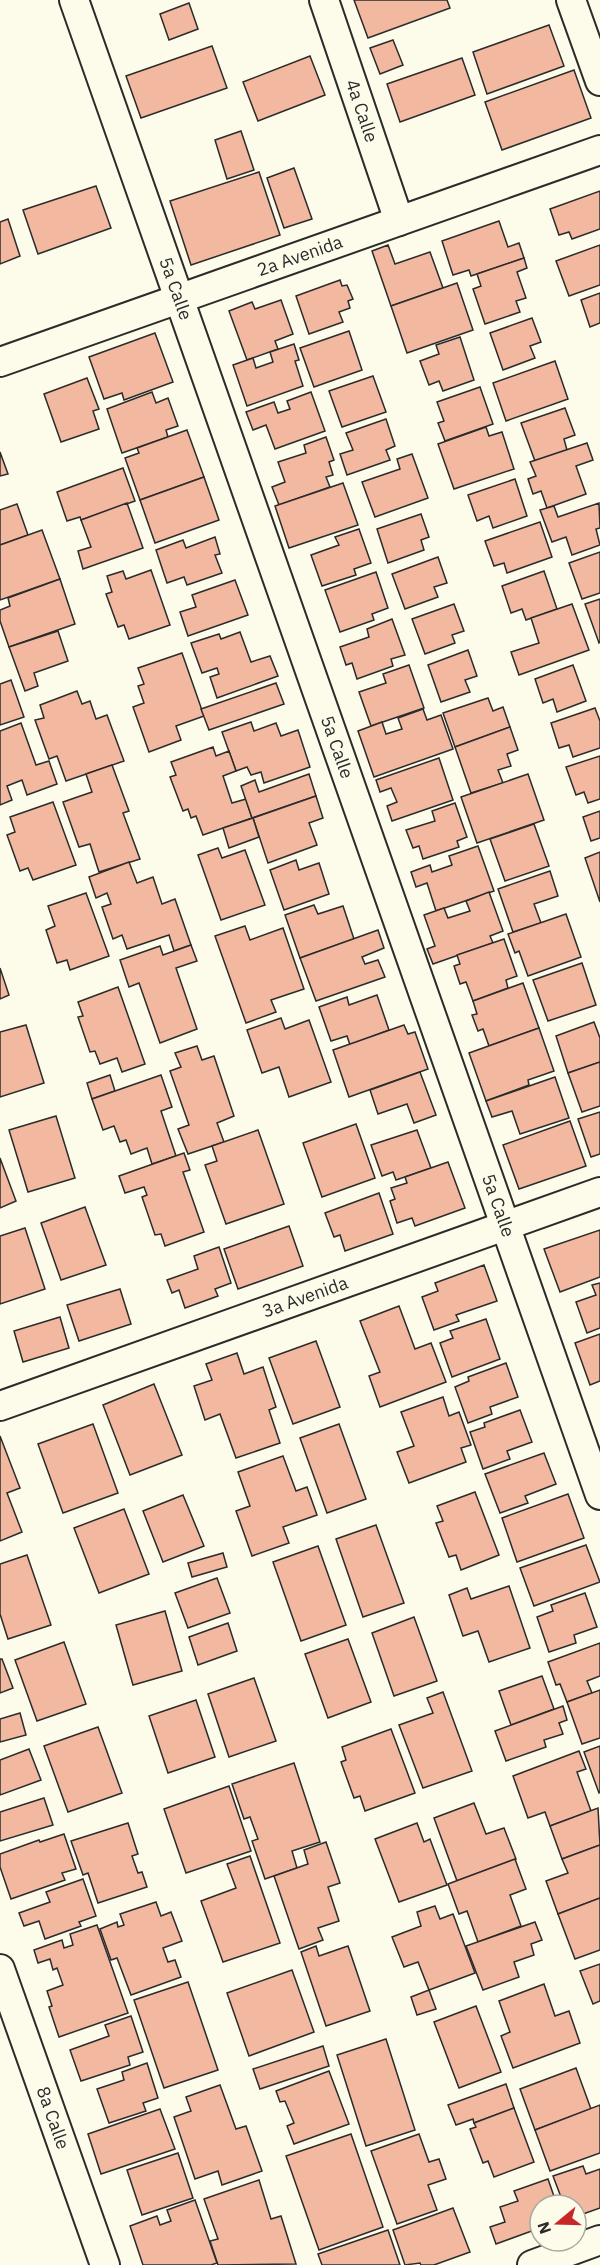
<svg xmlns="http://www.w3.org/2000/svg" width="600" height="2265" viewBox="0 0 600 2265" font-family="'IBM Plex Sans',sans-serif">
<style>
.building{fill:#f2b8a0;stroke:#2b2b2b;stroke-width:1.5}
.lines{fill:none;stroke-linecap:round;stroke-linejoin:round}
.minor-casing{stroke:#2b2b2b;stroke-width:32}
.minor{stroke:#fdfbea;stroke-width:28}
.labels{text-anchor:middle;stroke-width:4.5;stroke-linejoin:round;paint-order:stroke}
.street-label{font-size:18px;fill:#2b2b2b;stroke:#fdfbea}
</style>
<rect width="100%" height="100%" fill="#fdfbea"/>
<g class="building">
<polygon points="354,0 447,0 450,8 368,38"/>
<polygon points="189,3 198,29 169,40 160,14"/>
<polygon points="549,25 564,66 487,94 473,52"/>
<polygon points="393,40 403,65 380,74 370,48"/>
<polygon points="212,46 227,88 141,118 126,76"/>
<polygon points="310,56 325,95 258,121 243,82"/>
<polygon points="462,58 475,95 400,122 387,84"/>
<polygon points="574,70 591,118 502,150 485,102"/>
<polygon points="241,131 254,170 227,179 215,140"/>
<polygon points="294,168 312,219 284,228 267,178"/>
<polygon points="259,172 280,235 191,265 170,201"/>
<polygon points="96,186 111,228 38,254 23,210"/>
<polygon points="600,191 600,229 572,239 569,232 559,235 550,209"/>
<polygon points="8,219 20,256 0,264 0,222"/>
<polygon points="499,221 508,247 519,243 524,258 471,276 469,270 453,275 442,241"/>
<polygon points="388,245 395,264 430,252 443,288 391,306 372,251"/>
<polygon points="600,245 600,285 569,296 556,261"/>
<polygon points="524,258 527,268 517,272 526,298 516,301 520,312 485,324 473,289 481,286 477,274"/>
<polygon points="340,280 342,286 347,285 353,299 348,301 350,308 339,312 343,322 309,334 296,296"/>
<polygon points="457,283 473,330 407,353 391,306"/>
<polygon points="600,293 600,323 590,327 581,300"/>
<polygon points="281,300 293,334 275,341 278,349 247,360 229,311 252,302 255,309"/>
<polygon points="532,318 541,342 530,346 535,358 503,370 490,333"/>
<polygon points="349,331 362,370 314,387 300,348"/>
<polygon points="155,333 173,382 124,400 122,393 104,399 89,357"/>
<polygon points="460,337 474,380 443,391 439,381 429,385 420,361 439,354 436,345"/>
<polygon points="294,344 299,360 295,361 303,386 247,406 233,365 253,358 256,368 273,362 270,352"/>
<polygon points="555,361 568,399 506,421 493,383"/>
<polygon points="373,376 386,412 342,427 329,391"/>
<polygon points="87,378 99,409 93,411 99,429 61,442 44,394"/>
<polygon points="480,387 493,424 445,441 438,423 444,421 437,402"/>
<polygon points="152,392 156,403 168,398 178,426 166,430 168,437 122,453 107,409"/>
<polygon points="311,392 325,431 275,449 266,425 253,430 246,412 274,402 278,413 290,409 287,401"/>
<polygon points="565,408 575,435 564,439 567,450 535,461 521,423"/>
<polygon points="386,419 395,446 386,450 390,460 347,475 340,454 353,450 346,433"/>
<polygon points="486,427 489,436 502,432 514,469 454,489 438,444"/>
<polygon points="187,430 204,477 140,500 125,458 139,453 137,448"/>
<polygon points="326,437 334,460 329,462 333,475 326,477 330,487 279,505 272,487 285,482 278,462 306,453 304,445"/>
<polygon points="587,443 593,460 576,466 586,494 547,508 541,491 533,494 528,479 536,476 530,462"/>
<polygon points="0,452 8,474 0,476"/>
<polygon points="412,454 428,498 375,517 362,482 400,469 397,459"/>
<polygon points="123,468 135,501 81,520 80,517 67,521 57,492"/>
<polygon points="204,477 219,520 155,543 140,500"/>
<polygon points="515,479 527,516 493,528 489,516 477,521 468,495"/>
<polygon points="343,483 358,525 289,548 275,506"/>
<polygon points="127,503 143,548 83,569 78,551 91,547 81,520"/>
<polygon points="599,503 600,528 596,529 600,545 572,555 566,537 552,542 540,510 554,506 558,517"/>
<polygon points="17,504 28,535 0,545 0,510"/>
<polygon points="421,514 429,537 421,540 424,550 388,563 377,529"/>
<polygon points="540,522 552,557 507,573 504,563 494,566 485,541"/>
<polygon points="359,529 371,563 354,569 356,575 322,586 311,555 339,545 335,537"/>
<polygon points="42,530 60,579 0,600 0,545"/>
<polygon points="215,537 220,554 215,555 222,573 187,585 184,577 167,583 156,550 183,540 186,548"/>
<polygon points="600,552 600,593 582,599 569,563"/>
<polygon points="438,557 447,583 434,587 438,597 405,609 392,574"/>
<polygon points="151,570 170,625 129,639 124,625 118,627 106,594 112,592 107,576 123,571 126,579"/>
<polygon points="544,571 557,609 526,620 522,609 511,613 502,586"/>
<polygon points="376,572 388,608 372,614 374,620 340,632 325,590"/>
<polygon points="60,579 75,624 9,647 0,621 0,610 10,606 8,598"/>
<polygon points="235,580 248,615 188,636 180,612 196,607 192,595"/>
<polygon points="600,599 600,642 599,643 585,604"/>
<polygon points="454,604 464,631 452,635 455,643 425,654 412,619"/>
<polygon points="572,604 589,650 519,675 511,652 539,643 531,618"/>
<polygon points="392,619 405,655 391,659 393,666 357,679 352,663 346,665 340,647 369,637 367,629"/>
<polygon points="58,631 68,661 34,673 38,686 25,691 9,647"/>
<polygon points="240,632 251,662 270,656 278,676 217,698 210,677 219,674 217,668 202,673 191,643 219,634 221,639"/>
<polygon points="468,650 477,676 465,680 470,692 441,702 428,665"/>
<polygon points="182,653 204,716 176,726 181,740 149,752 133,707 144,703 138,686 144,684 138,668"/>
<polygon points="409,665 424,708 371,726 359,692 386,683 383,674"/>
<polygon points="573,665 586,701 557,712 553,699 543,703 535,679"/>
<polygon points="11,680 24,717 0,725 0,684"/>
<polygon points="276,683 284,704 209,730 201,709"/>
<polygon points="77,691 82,704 90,701 96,719 107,715 124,761 66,781 57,756 49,759 35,720 44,718 40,705"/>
<polygon points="488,698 493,711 503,707 510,727 455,747 443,713"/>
<polygon points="595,708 600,721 600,748 573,757 569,745 559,748 551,723"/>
<polygon points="423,709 427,720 441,715 453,749 374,777 358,731 382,722 386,734 402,729 398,718"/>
<polygon points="251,722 254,731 276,723 281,736 298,730 310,767 264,783 261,772 251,775 247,767 236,771 222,732"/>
<polygon points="21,723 36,765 49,761 57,784 27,795 22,780 7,786 12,800 0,805 0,731"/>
<polygon points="510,727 518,750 507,754 511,766 498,770 503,783 471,793 455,747"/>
<polygon points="213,747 216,756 229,751 236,771 223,776 232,803 246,799 252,818 203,835 196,816 191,818 188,809 183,811 170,777 176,775 171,762"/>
<polygon points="600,756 600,799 588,803 584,792 576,795 566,767"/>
<polygon points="439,758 453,800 392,821 387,806 397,802 391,788 380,792 376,780"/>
<polygon points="112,765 129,811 123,813 140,859 99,872 90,844 79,847 63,802 92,792 86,774"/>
<polygon points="309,774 316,796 252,818 241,786 255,780 259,792"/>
<polygon points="528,774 544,820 477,843 461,797"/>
<polygon points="316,796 323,818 309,823 317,845 268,863 253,818"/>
<polygon points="53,802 76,865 33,880 28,868 20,871 7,835 15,832 10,817"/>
<polygon points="455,803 467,837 457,841 459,847 423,859 419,846 413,848 406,830 435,821 432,811"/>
<polygon points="600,811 600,838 591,841 583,817"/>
<polygon points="253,818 259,837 229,848 223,828"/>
<polygon points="534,824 549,866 505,881 490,839"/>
<polygon points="478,846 494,891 436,911 427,883 416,887 411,872 430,865 432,872 452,865 449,856"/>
<polygon points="218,848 222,858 245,850 265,905 221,920 198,855"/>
<polygon points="600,852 600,902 585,858"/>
<polygon points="296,860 299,870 319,863 329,894 284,910 270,870"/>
<polygon points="129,862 137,883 153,877 162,904 175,899 191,945 174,951 169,935 127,949 122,935 113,939 102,907 111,904 107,893 96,898 89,877"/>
<polygon points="550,871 558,896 534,904 541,923 513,932 498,889"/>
<polygon points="489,892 503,931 490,936 493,943 433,964 427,949 435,946 424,915 444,908 448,918 470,911 466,901"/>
<polygon points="86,893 109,956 70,970 67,960 57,963 46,930 55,926 48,906"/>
<polygon points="314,905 318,914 343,906 354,939 300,958 285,915"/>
<polygon points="566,914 581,957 528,976 519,951 515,953 508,934"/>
<polygon points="245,926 250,940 283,928 304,989 271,1000 276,1012 246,1023 215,936"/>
<polygon points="378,930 384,948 362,957 365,964 378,960 385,977 316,1001 300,958"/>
<polygon points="504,939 517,976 506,980 508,988 473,1001 466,982 460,984 454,966 460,964 457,955"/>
<polygon points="191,945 197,961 176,968 197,1029 160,1043 139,983 129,987 120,960 160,946 163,955"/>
<polygon points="582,963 596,1005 548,1021 533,980"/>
<polygon points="0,968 9,995 0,999"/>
<polygon points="523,983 539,1028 489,1046 483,1029 478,1031 472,1015 477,1014 473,1001"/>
<polygon points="118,987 145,1064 122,1072 117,1058 100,1064 95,1051 90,1052 78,1017 83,1016 78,1002"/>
<polygon points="377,995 389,1030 350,1045 347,1036 331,1041 319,1007 347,997 349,1005"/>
<polygon points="281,1018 285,1029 309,1020 331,1082 289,1097 279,1067 262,1073 247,1030"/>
<polygon points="594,1022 600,1038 600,1062 568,1073 556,1036"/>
<polygon points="26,1025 44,1083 0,1097 0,1032"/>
<polygon points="404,1025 408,1034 415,1032 428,1069 349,1097 333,1050"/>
<polygon points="539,1028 554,1071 528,1080 529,1085 486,1101 469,1053"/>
<polygon points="197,1046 202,1060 214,1056 234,1116 217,1123 224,1142 188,1154 178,1129 189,1125 170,1071 181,1067 175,1053"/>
<polygon points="600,1062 600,1106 582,1112 568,1073"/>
<polygon points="420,1072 436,1115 414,1123 407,1104 378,1114 370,1090"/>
<polygon points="110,1075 115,1091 92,1099 87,1083"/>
<polygon points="161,1075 172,1107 161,1111 176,1156 152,1164 147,1148 131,1154 126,1140 120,1142 114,1126 103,1130 92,1099"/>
<polygon points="555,1077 569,1118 520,1134 512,1111 492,1117 486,1101"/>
<polygon points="600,1112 600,1154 591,1157 578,1119"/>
<polygon points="56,1116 75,1178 28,1192 9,1130"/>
<polygon points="570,1121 586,1166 519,1189 503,1145"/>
<polygon points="356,1124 375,1178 322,1197 303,1143"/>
<polygon points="258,1130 284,1204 226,1224 205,1165 217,1161 212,1146"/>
<polygon points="417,1130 431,1168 396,1180 393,1172 382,1176 371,1145"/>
<polygon points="184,1153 190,1170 183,1172 204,1232 165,1246 161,1234 155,1235 142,1197 147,1195 144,1187 125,1193 119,1176"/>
<polygon points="0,1158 16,1201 0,1208"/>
<polygon points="448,1162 465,1208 415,1226 412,1218 397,1223 390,1201 395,1199 391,1188 407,1183 405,1177"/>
<polygon points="379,1193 393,1234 345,1251 340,1235 334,1237 325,1213"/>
<polygon points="85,1207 106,1265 61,1280 41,1223"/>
<polygon points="289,1226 303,1266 238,1289 224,1249"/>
<polygon points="25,1228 45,1289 0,1304 0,1236"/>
<polygon points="600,1230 600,1277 560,1292 544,1249"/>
<polygon points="219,1247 231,1283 215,1289 218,1296 185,1308 179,1290 172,1293 167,1280 198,1269 194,1256"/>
<polygon points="484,1265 497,1301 456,1315 459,1321 434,1330 422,1297 438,1291 435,1283"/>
<polygon points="600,1283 600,1328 587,1333 576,1302 596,1295 592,1285"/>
<polygon points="120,1289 131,1324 79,1341 67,1305"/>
<polygon points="399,1306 415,1349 431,1343 446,1382 380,1407 369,1376 380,1372 360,1321"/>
<polygon points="60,1317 69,1348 23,1362 14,1331"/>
<polygon points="486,1319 500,1359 452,1377 440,1343 453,1338 450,1331"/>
<polygon points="600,1334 600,1381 590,1385 575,1343"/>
<polygon points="316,1341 340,1407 293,1424 269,1358"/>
<polygon points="237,1353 244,1374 263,1367 276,1407 269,1410 280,1443 236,1458 220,1414 205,1420 194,1386 212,1380 206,1364"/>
<polygon points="506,1363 518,1397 490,1407 492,1414 468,1423 455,1387 469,1381 468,1377"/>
<polygon points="154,1384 182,1455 130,1475 103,1405"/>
<polygon points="443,1397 449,1416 459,1412 471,1445 461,1448 466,1462 409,1483 397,1452 414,1446 401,1412"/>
<polygon points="520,1410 532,1442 507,1451 510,1459 483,1469 470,1432 485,1427 484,1423"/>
<polygon points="93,1424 118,1493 63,1513 38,1444"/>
<polygon points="339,1424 366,1499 327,1513 300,1438"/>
<polygon points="0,1436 20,1488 7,1493 22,1532 0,1541"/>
<polygon points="544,1453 556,1484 525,1496 528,1503 500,1513 485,1474"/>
<polygon points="283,1456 296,1491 307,1487 317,1515 283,1527 289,1543 252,1556 236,1511 250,1506 238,1472"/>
<polygon points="475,1492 499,1555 461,1570 456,1555 449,1557 436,1523 443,1521 437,1506"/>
<polygon points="568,1494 584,1538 517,1562 502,1518"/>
<polygon points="183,1495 204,1546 163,1562 143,1511"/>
<polygon points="124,1509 149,1574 99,1593 74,1528"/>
<polygon points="376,1525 404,1603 363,1617 336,1539"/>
<polygon points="586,1545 600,1582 534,1606 520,1568"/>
<polygon points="318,1546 346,1625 301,1641 273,1562"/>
<polygon points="223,1553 227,1567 192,1577 188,1563"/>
<polygon points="27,1555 51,1625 8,1639 0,1614 0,1564"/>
<polygon points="217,1578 230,1613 188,1628 175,1593"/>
<polygon points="509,1586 530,1648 489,1662 478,1631 463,1636 449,1595 467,1588 471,1599"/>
<polygon points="585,1593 597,1627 574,1635 576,1643 549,1652 537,1617 553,1611 551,1605"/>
<polygon points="165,1611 182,1671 133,1685 116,1625"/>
<polygon points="414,1617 437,1681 394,1696 372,1633"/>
<polygon points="228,1623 237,1651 198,1665 189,1637"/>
<polygon points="348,1639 371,1702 328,1718 305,1654"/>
<polygon points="64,1642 86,1704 37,1721 15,1660"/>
<polygon points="600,1643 600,1676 587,1681 592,1693 567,1702 560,1684 556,1685 548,1662"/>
<polygon points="0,1659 2,1659 13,1688 0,1693"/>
<polygon points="542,1676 554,1709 511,1725 499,1691"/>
<polygon points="254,1678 276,1741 229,1757 208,1694"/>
<polygon points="600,1690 600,1738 582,1744 567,1702"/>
<polygon points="443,1692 472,1771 423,1788 399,1725 433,1713 427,1698"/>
<polygon points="196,1700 215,1757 168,1773 149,1716"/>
<polygon points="563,1706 567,1720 559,1723 563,1734 544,1740 546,1747 506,1761 495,1731"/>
<polygon points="20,1713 26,1735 0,1742 0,1719"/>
<polygon points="98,1727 122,1793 68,1812 44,1746"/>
<polygon points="391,1729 415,1793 365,1811 360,1796 354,1798 341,1762 346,1760 342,1747"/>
<polygon points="600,1746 600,1792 599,1793 584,1752"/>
<polygon points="29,1749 41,1780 0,1795 0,1760"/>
<polygon points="579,1751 586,1769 577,1772 591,1811 550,1826 545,1812 528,1818 513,1776"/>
<polygon points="294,1763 320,1842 292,1851 297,1868 265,1879 252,1841 258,1839 250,1817 244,1819 232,1784"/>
<polygon points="229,1786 251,1851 186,1873 164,1809"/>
<polygon points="44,1798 53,1825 0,1841 0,1812"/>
<polygon points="474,1803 486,1834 504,1828 516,1859 457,1881 434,1818"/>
<polygon points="598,1808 600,1845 562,1859 550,1826"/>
<polygon points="128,1823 138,1854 132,1856 138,1873 142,1872 147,1887 98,1903 88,1873 83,1875 71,1841"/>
<polygon points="417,1823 424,1842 430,1839 447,1885 399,1902 375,1839"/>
<polygon points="64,1834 76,1869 62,1873 65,1880 11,1899 0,1867 0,1854 39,1840 40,1842"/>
<polygon points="326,1842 340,1883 328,1887 339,1921 318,1928 323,1940 299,1949 274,1876 308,1864 304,1850"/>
<polygon points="600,1845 600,1898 558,1914 546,1881 568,1873 562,1859"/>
<polygon points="250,1856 280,1943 223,1962 201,1901 236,1888 227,1864"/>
<polygon points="515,1859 526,1889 510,1895 521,1926 478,1942 467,1911 459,1914 448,1884"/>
<polygon points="83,1879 96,1916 79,1922 81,1926 45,1939 39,1921 24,1926 19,1913 50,1902 46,1892"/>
<polygon points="600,1898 600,1950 575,1959 558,1914"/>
<polygon points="156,1902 161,1916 171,1912 182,1941 163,1948 168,1962 175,1960 181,1977 131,1995 117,1958 111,1960 100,1929 117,1922 118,1927 124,1925 120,1914"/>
<polygon points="435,1906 440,1919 453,1914 475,1973 429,1990 418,1962 404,1967 392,1937 421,1926 417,1912"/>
<polygon points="535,1922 542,1940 531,1944 534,1955 514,1962 519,1977 483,1990 466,1946"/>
<polygon points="97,1925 128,2013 59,2037 49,2007 52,2006 47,1991 63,1985 57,1968 53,1970 50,1959 38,1963 34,1950 62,1940 64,1948 73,1945 70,1934"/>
<polygon points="316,1946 319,1956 348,1946 370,2011 326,2026 301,1952"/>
<polygon points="600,1964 600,2001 593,2004 580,1971"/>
<polygon points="292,1970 314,2032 249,2056 227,1993"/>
<polygon points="188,1982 218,2070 164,2088 134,2000"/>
<polygon points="544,1984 555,2016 569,2011 580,2043 513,2068 501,2036 510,2032 499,2001"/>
<polygon points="429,1990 436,2009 417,2015 411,1997"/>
<polygon points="476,2006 501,2072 459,2088 434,2022"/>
<polygon points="131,2016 143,2052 128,2057 130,2065 81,2081 70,2050 109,2036 105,2025"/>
<polygon points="386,2039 415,2130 366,2146 337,2055"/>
<polygon points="323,2046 329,2066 260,2089 253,2069"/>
<polygon points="147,2063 158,2098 143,2103 146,2111 109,2123 97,2089 124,2080 122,2072"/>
<polygon points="576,2068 591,2109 535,2130 520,2089"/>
<polygon points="329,2071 349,2124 294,2144 287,2126 294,2123 285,2101 280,2102 276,2091"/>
<polygon points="506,2084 514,2108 474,2123 473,2119 456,2125 448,2105"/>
<polygon points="220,2085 236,2129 246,2126 262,2171 222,2185 218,2171 195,2179 174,2117 191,2111 186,2097"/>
<polygon points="600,2105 600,2153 550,2171 535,2130"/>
<polygon points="514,2108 534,2162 494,2177 488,2161 483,2163 470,2129 476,2127 474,2123"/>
<polygon points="160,2109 175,2149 101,2174 88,2134"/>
<polygon points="351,2134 383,2227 319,2250 286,2156"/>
<polygon points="419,2134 429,2162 439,2159 446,2179 428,2185 437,2210 397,2224 371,2151"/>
<polygon points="178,2153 193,2198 142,2215 127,2170"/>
<polygon points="583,2166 586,2174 600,2169 600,2208 583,2214 579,2205 564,2205 553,2176"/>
<polygon points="548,2179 557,2205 540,2205 540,2228 496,2244 490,2227 505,2222 500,2207 518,2201 514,2191"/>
<polygon points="259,2180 271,2219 281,2216 296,2264 218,2265 210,2241 218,2239 204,2199"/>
<polygon points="195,2200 217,2263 211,2265 143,2265 130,2226 157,2216 160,2225 171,2221 167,2210"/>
<polygon points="453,2208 470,2252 434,2265 421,2265 420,2263 405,2265 393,2230"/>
<polygon points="388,2230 400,2265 322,2265 318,2254"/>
</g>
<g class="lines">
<g class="minor-casing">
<g id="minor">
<path id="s1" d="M74 0 600 1495"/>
<path id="s2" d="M324 0 399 221"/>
<polyline points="571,0 600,81"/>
<path id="s3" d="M0 362 600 150"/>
<path id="s4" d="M0 1406 600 1192"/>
<path id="s5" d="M0 1969 105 2265"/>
<polyline points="532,2265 600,2240"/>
</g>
</g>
<use href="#minor" class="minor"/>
</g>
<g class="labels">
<g class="street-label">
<text dy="6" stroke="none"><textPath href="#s2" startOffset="117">4a Calle</textPath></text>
<text dy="6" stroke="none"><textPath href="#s3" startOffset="318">2a Avenida</textPath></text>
<text dy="6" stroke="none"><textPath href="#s1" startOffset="306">5a Calle</textPath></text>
<text dy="6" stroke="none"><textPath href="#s1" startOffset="792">5a Calle</textPath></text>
<text dy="6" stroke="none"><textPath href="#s1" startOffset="1278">5a Calle</textPath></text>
<text dy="6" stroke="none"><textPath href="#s4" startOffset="324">3a Avenida</textPath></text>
<text dy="6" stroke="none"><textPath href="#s5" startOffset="158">8a Calle</textPath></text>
</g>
</g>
<g transform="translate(558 2223) rotate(251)"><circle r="28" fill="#fdfbea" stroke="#a9a89e" stroke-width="1.5"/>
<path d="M0-4.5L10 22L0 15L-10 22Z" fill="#c62828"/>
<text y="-9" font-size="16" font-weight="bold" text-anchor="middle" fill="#2b2b2b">N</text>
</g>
</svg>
